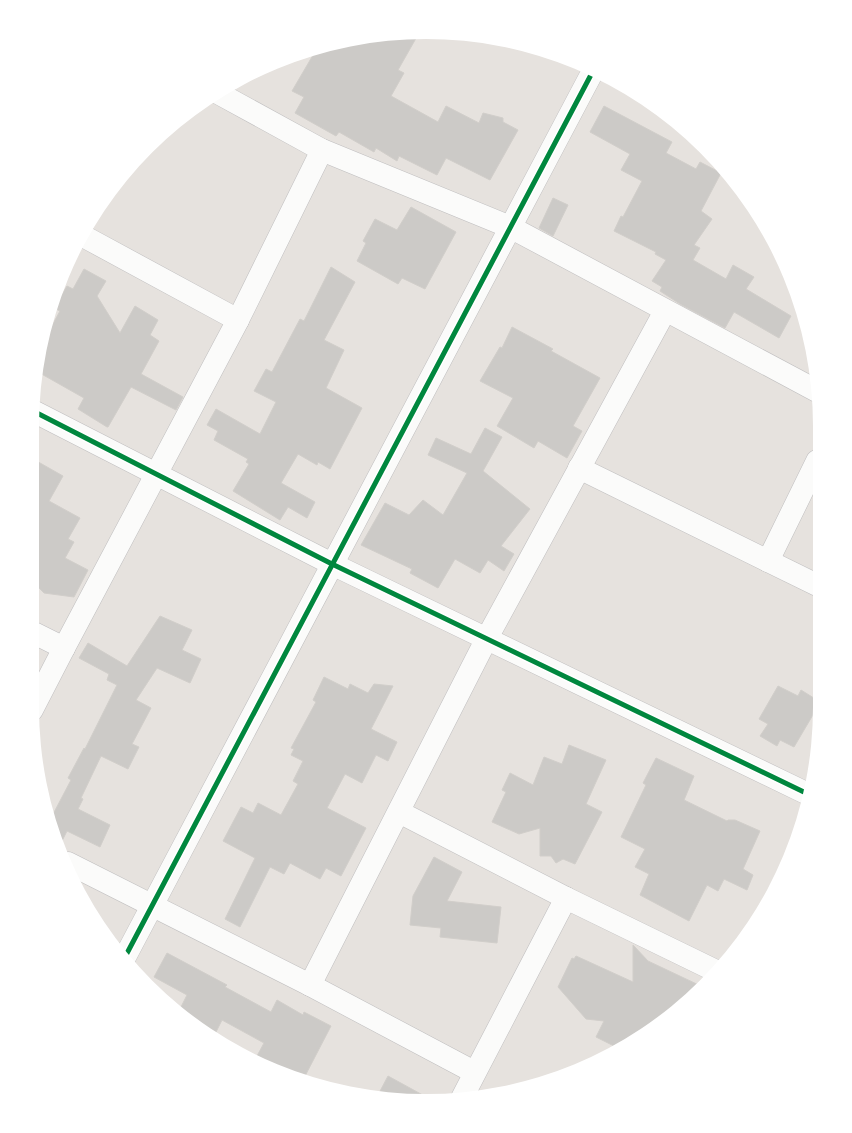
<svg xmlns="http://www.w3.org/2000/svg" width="852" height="1133" viewBox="0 0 852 1133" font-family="'PT Sans Narrow',sans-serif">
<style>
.building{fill:#cccac7;stroke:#d1ceca}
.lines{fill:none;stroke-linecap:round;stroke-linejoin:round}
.minor-casing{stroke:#bfbebf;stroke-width:23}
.minor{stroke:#fbfbfa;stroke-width:22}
.cycleway-casing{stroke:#fff;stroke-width:8}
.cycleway{stroke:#00873e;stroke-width:5}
</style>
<rect width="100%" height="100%" fill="#e6e2de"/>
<g class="building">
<polygon points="419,33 398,70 404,73 391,96 438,122 446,106 479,123 483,113 503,118 503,122 518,130 490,180 446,158 437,175 399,156 397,161 376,148 374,152 339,132 336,136 295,113 304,97 292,91 316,50 349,40"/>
<polygon points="604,106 672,142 666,153 696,169 700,162 721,173 701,211 712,219 694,245 700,248 693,260 726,279 733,265 754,277 746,289 791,316 779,338 734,312 725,328 680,304 660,291 662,287 652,281 666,260 655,254 656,252 614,231 621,216 623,217 642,181 621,170 630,154 590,132"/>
<polygon points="553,198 568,205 553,236 539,228"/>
<polygon points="411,207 456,232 425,289 402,278 398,284 357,261 366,243 363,241 375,219 397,230"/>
<polygon points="331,267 355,282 324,340 344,350 326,388 362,408 330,469 318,462 317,465 298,454 281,483 315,502 307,518 288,507 280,520 233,491 249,464 246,462 248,459 214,440 218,431 207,425 216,409 260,434 276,402 254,391 266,369 272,372 300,319 304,321"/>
<polygon points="84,269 106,281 97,296 120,333 135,306 158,320 150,335 159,341 141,374 183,397 176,410 131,387 108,427 107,427 78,409 84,398 38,372 42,344 60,311 54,308 67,286 73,289"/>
<polygon points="512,327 553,349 551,351 600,378 573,426 582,431 567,458 538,441 534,448 497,426 513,398 480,381 500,347 502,348"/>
<polygon points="485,428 502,437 483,471 530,509 501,546 514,554 504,571 488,560 480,573 455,559 438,588 410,573 412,569 361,545 385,503 409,515 423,500 443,515 467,473 428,455 436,438 471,454"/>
<polygon points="33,459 63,476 49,501 80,518 68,539 74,542 65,558 88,570 74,597 44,593 32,581"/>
<polygon points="160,616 192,630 182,650 201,659 190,683 157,668 136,700 151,708 132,744 139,747 128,769 101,756 81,798 83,799 78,809 110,825 100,847 67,831 60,845 50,820 71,780 68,778 84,748 85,749 117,685 107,680 109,674 79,658 88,643 127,666"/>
<polygon points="324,677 348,689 350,684 368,693 374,684 393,686 371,729 397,742 388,761 376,755 362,783 345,774 327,808 366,828 341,876 326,868 320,879 290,863 284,874 270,867 240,927 225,919 255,858 223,841 241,807 253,813 258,803 281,815 298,784 293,781 303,761 291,755 294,749 291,748 316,702 313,700"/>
<polygon points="778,686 798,696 801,690 817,700 817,708 794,747 780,740 777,746 760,736 768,724 759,719"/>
<polygon points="569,745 606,760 586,804 602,812 575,864 563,859 556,863 551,856 540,856 540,828 519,834 492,822 506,792 502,790 510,773 533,785 544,757 562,764"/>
<polygon points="656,758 694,776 684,800 727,821 728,820 735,820 760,831 743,869 753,875 747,890 724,879 718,891 707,885 689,921 640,895 649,874 635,867 645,849 621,837 646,785 643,783"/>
<polygon points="434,857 462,872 447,901 501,907 497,943 440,937 441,928 410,925 413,896"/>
<polygon points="633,945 648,961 703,987 645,1034 618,1048 596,1037 604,1021 586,1019 558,987 572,958 574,959 576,956 633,982"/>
<polygon points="167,953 227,985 225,987 271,1012 277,1000 303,1015 304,1012 331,1026 304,1078 293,1074 257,1056 264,1043 222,1020 213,1038 179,1011 187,995 154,977"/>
<polygon points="388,1076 430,1099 378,1095"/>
</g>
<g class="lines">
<g class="minor-casing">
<g id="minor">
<polyline points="218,93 322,150 510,227 817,391"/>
<polyline points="83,236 238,320"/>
<polyline points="33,411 332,564 808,794"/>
<polyline points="579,468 817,585"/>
<polyline points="768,561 817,461"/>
<polyline points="32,632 64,648"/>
<polyline points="32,710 64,648 238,320 322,150"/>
<polyline points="399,812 566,898 716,971"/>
<polyline points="68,863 310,985 474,1072"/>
<polyline points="125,957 593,71"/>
<polyline points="310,985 487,638 665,311"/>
<polyline points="462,1098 566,898"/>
</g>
</g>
<use href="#minor" class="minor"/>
<g class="cycleway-casing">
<g id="cycleway">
<polyline points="33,411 332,564 808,794"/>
<polyline points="125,957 593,71"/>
</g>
</g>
<use href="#cycleway" class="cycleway"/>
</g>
<path d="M0 0H852V1133H0ZM426 39H426A387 387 0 0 1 813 426V707A387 387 0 0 1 426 1094H426A387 387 0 0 1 39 707V426A387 387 0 0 1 426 39Z" fill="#fff" fill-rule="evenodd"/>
</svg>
